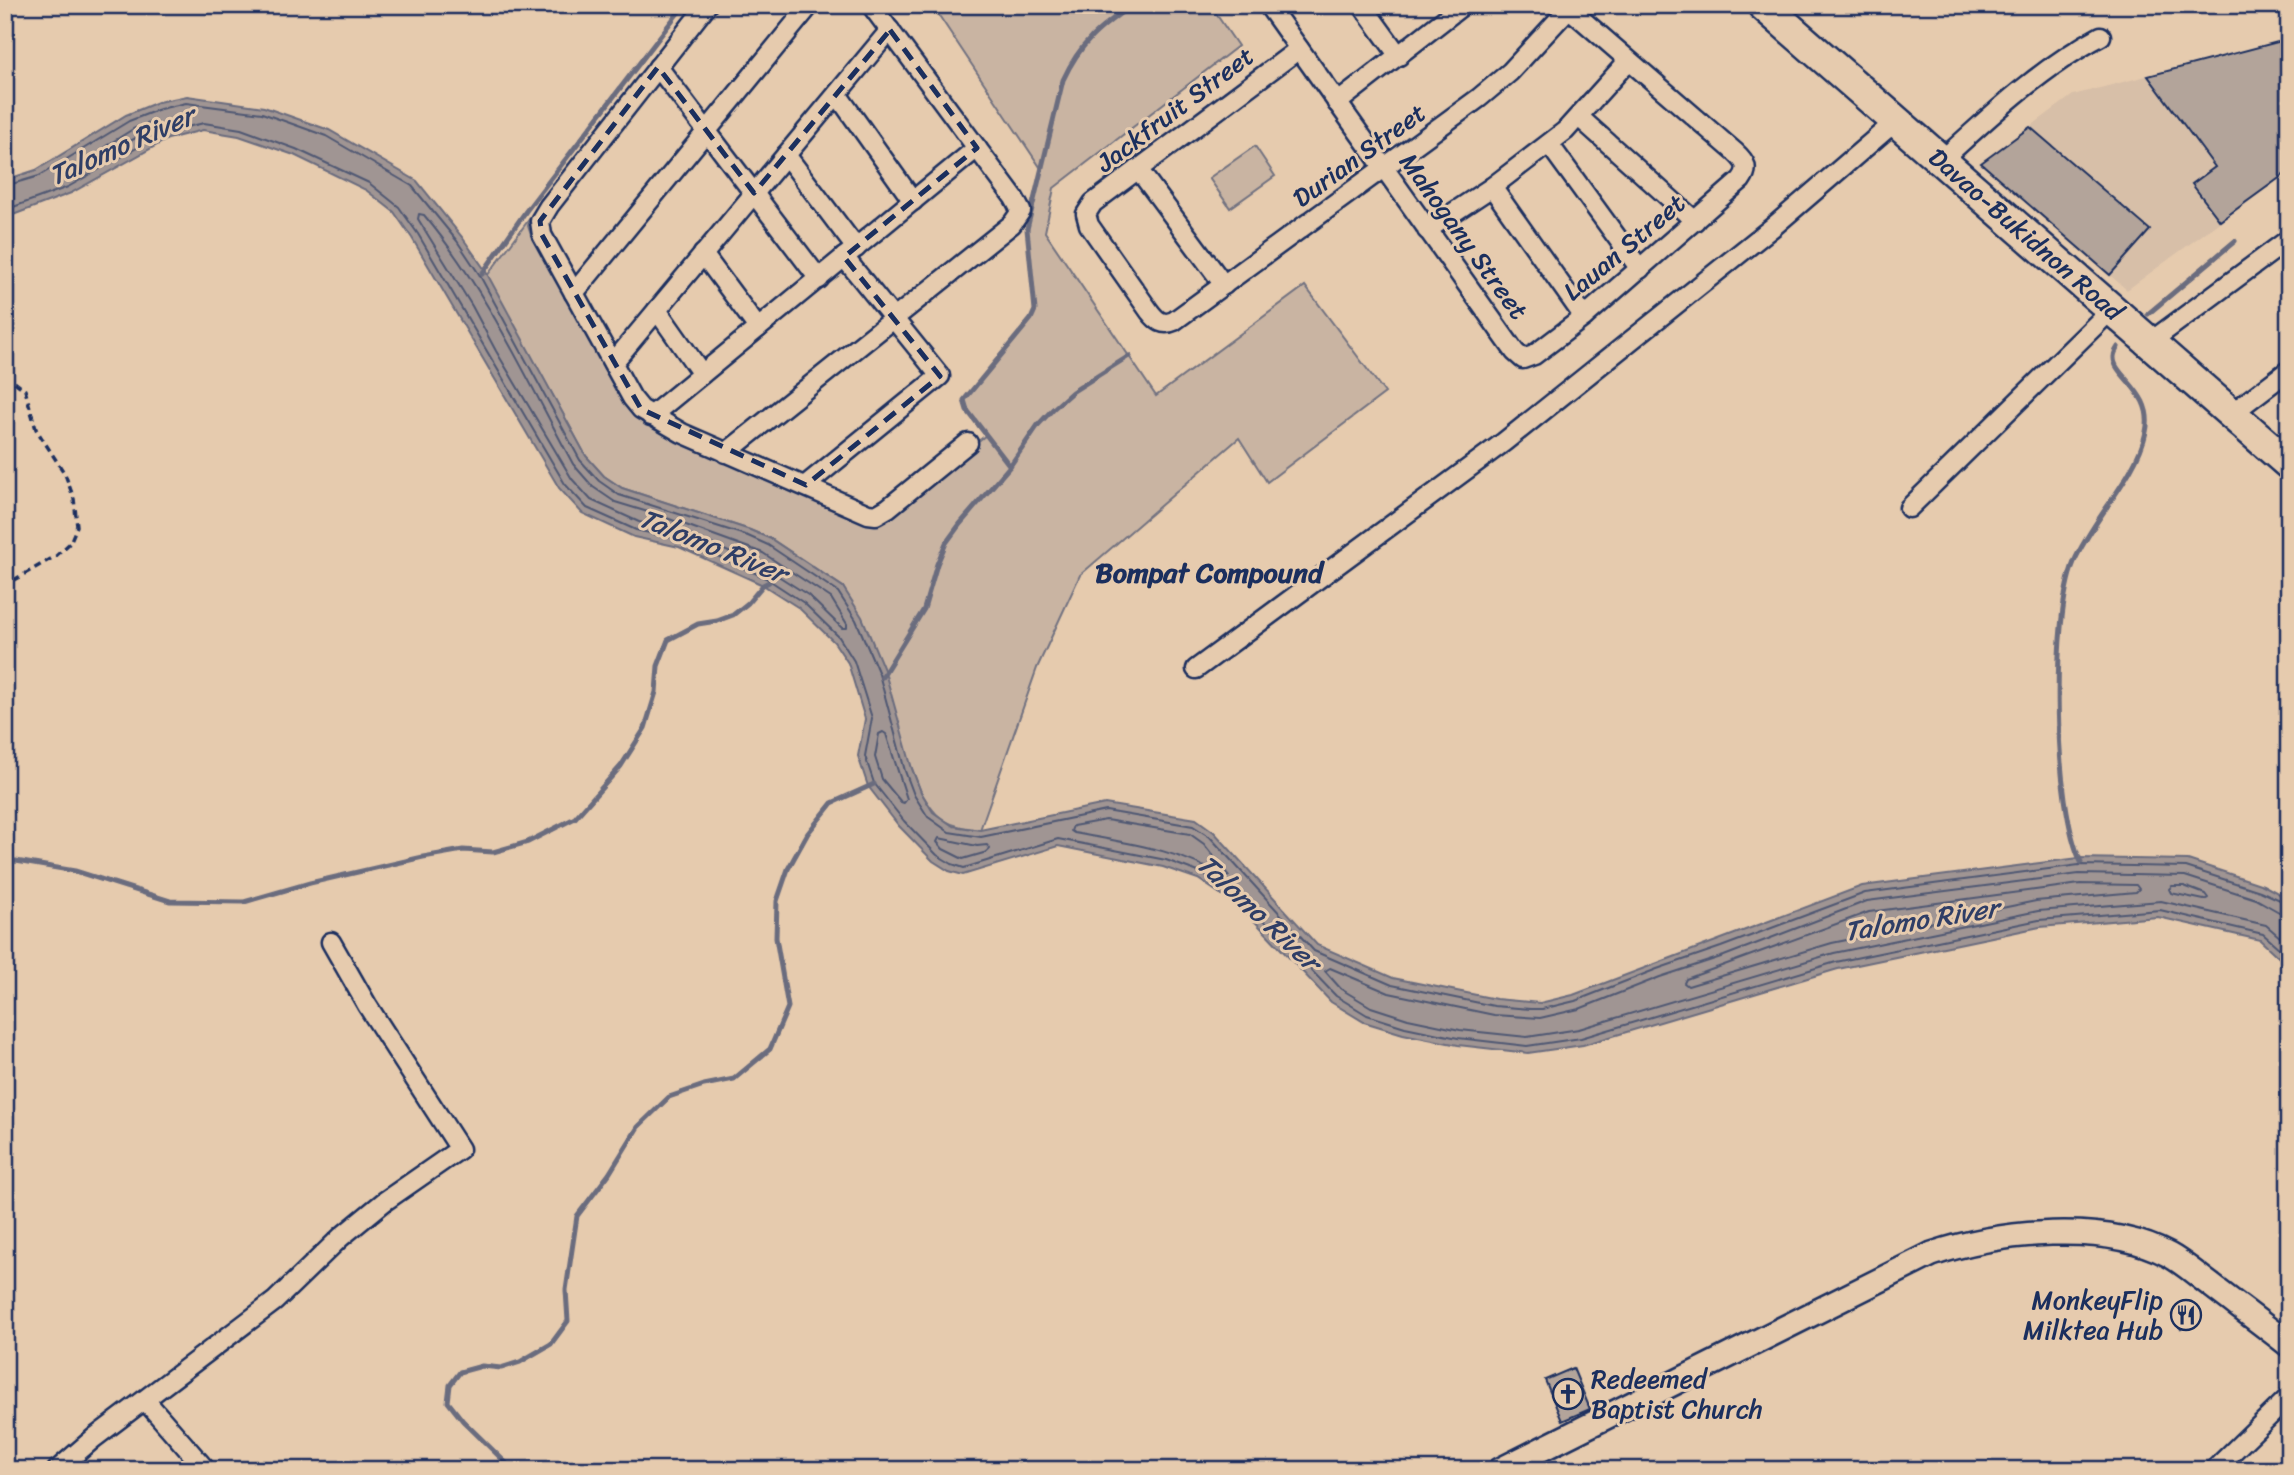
<svg xmlns="http://www.w3.org/2000/svg" width="2294" height="1475" viewBox="0 0 2294 1475" font-family="Sriracha,sans-serif">
<style>
.built{fill:#d7bfa8}
.green{fill:#c9b4a2;stroke:#727280;stroke-width:2}
.water{fill:#a09593;stroke:#6b6c7e;stroke-width:2}
.lines{fill:none;stroke-linecap:round;stroke-linejoin:round}
.shore{stroke:#505873;stroke-width:2}
.stream{stroke:#6b6c7e;stroke-width:5}
.building{fill:#b3a49a;stroke:#1b2f5e;stroke-width:2}
.minor-casing{stroke:#1b2f5e;stroke-width:23}
.tertiary-casing{stroke:#1b2f5e;stroke-width:28}
.trunk-casing{stroke:#1b2f5e;stroke-width:35}
.path{stroke:#1b2f5e;stroke-width:3.5;stroke-dasharray:7 5;stroke-linecap:butt}
.minor{stroke:#e6cbae;stroke-width:18}
.tertiary{stroke:#e6cbae;stroke-width:23}
.trunk{stroke:#e6cbae;stroke-width:30}
.marked{fill:none;stroke:#1b2f5e;stroke-width:5;stroke-dasharray:14 9;stroke-linejoin:round}
.labels{text-anchor:middle;stroke-width:6;stroke-linejoin:round;paint-order:stroke}
.street-label{font-size:26px;fill:#1b2f5e;stroke:#e6cbae}
.poi-label{font-size:26px;fill:#1b2f5e;stroke:#e6cbae;text-anchor:end}
.water-label{font-size:28px;font-style:italic;fill:#2f3e66;stroke:#e6cbae}
.neighbourhood-label{font-size:28px;font-weight:bold;fill:#1b2f5e;stroke:#e6cbae}
</style>
<rect width="100%" height="100%" fill="#e6cbae"/>
<filter id="ink" filterUnits="userSpaceOnUse"><feTurbulence type="fractalNoise" baseFrequency=".0143" numOctaves="2"/><feDisplacementMap in="SourceGraphic" scale="14" xChannelSelector="R" yChannelSelector="G"/><feConvolveMatrix kernelMatrix="1 2 1 2 8 2 1 2 1" color-interpolation-filters="sRGB"/></filter>
<g filter="url(#ink)">
<polygon class="built" points="2289,39 2289,171 2127,290 1981,163 2073,95"/>
<g class="green">
<path d="M932 5H1210L1238 46 1054 188 1045 232 1156 396 1305 286 1385 393 1267 482 1239 438 1080 575 1037 668 980 830C946 825 938 822 921 792L843 587 771 539 750 530 622 488 604 476 586 456 487 276 530 218 528 226 531 235 632 413 654 429 874 523 986 435 967 410 964 400 1031 319 1035 310 1027 229 1033 200 1042 170Z"/>
<polygon points="1255,146 1275,176 1230,208 1209,178"/>
</g>
<polygon class="water" points="187,96 264,107 329,130 417,181 462,237 485,270 586,456 604,476 622,488 750,530 771,539 843,587 862,617 885,672 912,769 921,792 933,812 953,826 980,830 1105,804 1196,819 1214,832 1317,945 1393,978 1496,999 1540,1003 1573,995 1862,886 2079,858 2188,860 2263,885 2289,899 2289,967 2260,940 2158,917 2040,927 1838,969 1583,1045 1528,1053 1458,1045 1403,1034 1364,1022 1331,1002 1244,910 1198,879 1163,867 1058,846 963,875 949,871 933,861 899,826 868,786 858,756 865,719 848,663 834,642 799,608 763,585 679,547 634,537 582,513 559,488 412,238 394,212 366,190 294,155 239,136 203,130 168,139 71,193 5,218 5,180 36,170 126,115 158,102"/>
<g class="lines">
<g class="shore">
<polygon points="153,121 157,123 156,127 110,152 105,151 106,146 133,129"/>
<polyline points="5,186 39,176 129,121 160,109 186,103 262,113 326,136 412,186 457,241 479,274 580,460 599,481 619,495 748,536 768,545 838,592 856,620 879,674 905,771 914,795 928,817 949,832 981,837 1106,811 1193,826 1210,837 1314,951 1392,985 1494,1006 1530,1009 1542,1009 1575,1001 1657,969 1721,947 1865,893 2079,865 2186,867 2260,891 2289,904"/>
<polyline points="5,210 68,187 165,132 204,123 241,129 296,149 369,183 399,207 418,234 565,484 587,508 636,530 682,540 766,578 804,603 839,637 854,661 872,718 865,756 874,783 904,821 937,855 952,864 964,868 1058,839 1166,860 1201,873 1248,904 1336,996 1367,1015 1405,1027 1458,1038 1527,1046 1581,1038 1836,962 2039,920 2160,910 2263,934 2289,957"/>
<path d="M419 214 424 215C486 289 527 379 573 464L593 487 615 502 661 516 763 553 831 598 847 624V628H842L808 595 769 570 684 532 639 522 591 500 572 479 496 351 472 306 418 219Z"/>
<polygon points="883,732 886,734 907,799 904,803 901,802 882,779 875,757 879,734"/>
<path d="M1106 820 1190 834 1204 844 1229 876 1224 878C1180 849 1126 843 1074 833L1071 831 1073 826Z"/>
<polygon points="939,838 977,846 987,845 990,849 987,852 963,859 943,849 937,842"/>
<polygon points="2080,884 2136,885 2139,889 2136,892 2036,901 1832,943 1688,986 1684,983 1686,979 1869,912"/>
<polygon points="2172,886 2184,886 2205,894 2208,898 2204,900 2171,893 2169,889"/>
<polyline points="2289,913 2279,912 2256,899 2185,876 2079,874 1867,901 1724,956 1660,977 1579,1009 1540,1018 1494,1015 1389,993 1330,968 1325,971 1341,989 1371,1007 1408,1019 1460,1030 1527,1037 1579,1029 1834,953 2038,911 2161,901 2266,925 2289,945"/>
</g>
<g class="stream">
<polyline points="482,274 526,211 684,5"/>
<polyline points="2148,314 2235,241"/>
<path d="M1010 466 967 410 964 400 1031 319 1035 310 1027 229 1063 80C1080 43 1099 28 1132 5"/>
<polyline points="882,677 924,609 937,564 946,543 960,524 1010,466 1038,425 1053,409 1072,392 1129,356"/>
<path d="M2081 862C2054 807 2050 619 2074 562 2092 520 2137 475 2146 432 2155 392 2113 377 2114 357 2114 353 2116 350 2118 347"/>
<polyline points="5,863 16,861 75,871 170,901 244,902 310,883 423,857 463,850 493,852 528,842 575,818 621,766 645,728 656,692 658,666 668,640 698,624 717,621 733,615 748,603 763,585 769,582"/>
<polyline points="507,1470 507,1464 463,1421 448,1402 450,1385 460,1372 482,1366 501,1368 520,1362 551,1344 568,1321 566,1290 577,1216 609,1174 638,1127 669,1097 704,1085 734,1079 770,1049 788,1007 776,938 777,901 788,869 808,833 832,803 874,784"/>
</g>
</g>
<g class="building">
<polygon points="2289,39 2289,171 2220,221 2192,184 2215,167 2148,76"/>
<polygon points="2030,127 2150,230 2110,275 1981,163"/>
<polygon points="2191,1302 2201,1316 2181,1329 2172,1315"/>
<polygon points="1573,1368 1590,1409 1562,1421 1545,1380"/>
</g>
<g class="lines">
<g class="minor-casing">
<g id="minor">
<polyline points="707,5 549,206 540,221 542,235 632,398 641,409 682,433 868,514 876,515 888,508 968,443"/>
<path d="M1268 5 1515 352 1523 359 1534 355 1584 317 1741 180C1750 168 1745 161 1735 152L1565 5"/>
<polyline points="1362,5 1399,56"/>
<path d="M1299 49 1093 203 1086 214 1089 225 1150 312C1157 321 1163 326 1174 321L1479 98 1510 72 1572 5"/>
<polyline points="658,67 819,279"/>
<polyline points="837,94 913,201"/>
<polyline points="1337,103 1463,5"/>
<polyline points="1579,117 1695,221"/>
<polyline points="1549,144 1640,269"/>
<polyline points="786,155 856,248"/>
<path d="M1941 161C1990 116 2042 67 2101 36"/>
<polyline points="1138,169 1224,285"/>
<polyline points="1492,187 1584,317"/>
<polyline points="1427,230 1492,187 1565,131 1628,61"/>
<polyline points="703,254 758,328"/>
<polyline points="574,293 810,5"/>
<polyline points="657,310 702,374"/>
<polyline points="2150,342 2289,239"/>
<polyline points="613,363 890,30"/>
<polyline points="2231,414 2289,370"/>
<polyline points="651,416 977,148"/>
<polyline points="726,453 1012,224 1021,211 1014,198 871,5"/>
<polyline points="806,485 940,376 844,257"/>
<polyline points="1909,508 2112,309"/>
<polyline points="1196,669 1504,442 1774,226 1896,121"/>
<polyline points="145,1400 206,1470"/>
<polyline points="57,1470 94,1438 275,1301 341,1237 385,1201 460,1149 367,1005 331,942"/>
<polyline points="2214,1470 2289,1397"/>
</g>
</g>
<g class="tertiary-casing">
<path id="tertiary" d="M1500 1470 1932 1254C1998 1232 2105 1220 2169 1255 2184 1263 2198 1276 2212 1286 2238 1306 2264 1325 2289 1345"/>
</g>
<g class="trunk-casing">
<polyline id="trunk" points="1763,5 2289,464"/>
</g>
<polyline class="path" points="5,375 25,390 36,429 65,474 74,499 77,526 70,543 56,556 5,585"/>
<use href="#minor" class="minor"/>
<use href="#tertiary" class="tertiary"/>
<use href="#trunk" class="trunk"/>
</g>
</g>
<path class="marked" d="M890 30 977 148 844 257 940 376 806 485 641 409 542 235 540 221 658 67 754 193Z"/>
<defs>
<g id="restaurant-ring" transform="scale(1.575)"><circle r="9.5" fill="#e6cbae" stroke="#1b2f5e" stroke-width="1.5"/><path d="M-5-6h1v4h1v-4h1v4h1v-4h1v5L-1.5 .5V6h-2V.5L-5-1ZM5-6V6H3V1.5H1.5Q1.5-4 5-6Z" fill="#1b2f5e"/></g>
<g id="church-ring" transform="scale(1.575)"><circle r="9.5" fill="#e6cbae" stroke="#1b2f5e" stroke-width="1.5"/><path d="M-1.2-6h2.4v3.5h3.3v2.4h-3.3V6h-2.4V-.1h-3.3v-2.4h3.3Z" fill="#1b2f5e"/></g>
</defs>
<g fill-rule="evenodd">
<use href="#restaurant-ring" x="2186" y="1315"/>
<use href="#church-ring" x="1568" y="1394"/>
</g>
<g class="labels">
<g class="street-label">
<text transform="translate(1175 109) rotate(-37)" y="9">Jackfruit Street</text>
<text transform="translate(1359 155) rotate(-36)" y="9">Durian Street</text>
<text transform="translate(2026 234) rotate(41)" y="9">Davao-Bukidnon Road</text>
<text transform="translate(1464 236) rotate(54)" y="9">Mahogany Street</text>
<text transform="translate(1624 247) rotate(-40)" y="9">Lauan Street</text>
</g>
<g class="poi-label">
<text x="2163" y="1309">MonkeyFlip<tspan x="2163" dy="30">Milktea Hub</tspan></text>
<text x="1591" y="1388" text-anchor="start">Redeemed<tspan x="1591" dy="30">Baptist Church</tspan></text>
</g>
<g class="water-label">
<text transform="translate(121 145) rotate(-24)" y="10">Talomo River</text>
<text transform="translate(713 545) rotate(22)" y="10">Talomo River</text>
<text transform="translate(1259 912) rotate(43)" y="10">Talomo River</text>
<text transform="translate(1921 919) rotate(-9)" y="10">Talomo River</text>
</g>
<g class="neighbourhood-label">
<text x="1209" y="582">Bompat Compound</text>
</g>
</g>
<rect width="2294" height="1475" fill="none" stroke="#e6cbae" stroke-width="28"/>
<rect x="14" y="14" width="2266" height="1447" fill="none" stroke="#1b2f5e" stroke-width="2.5" filter="url(#ink)"/>
</svg>
